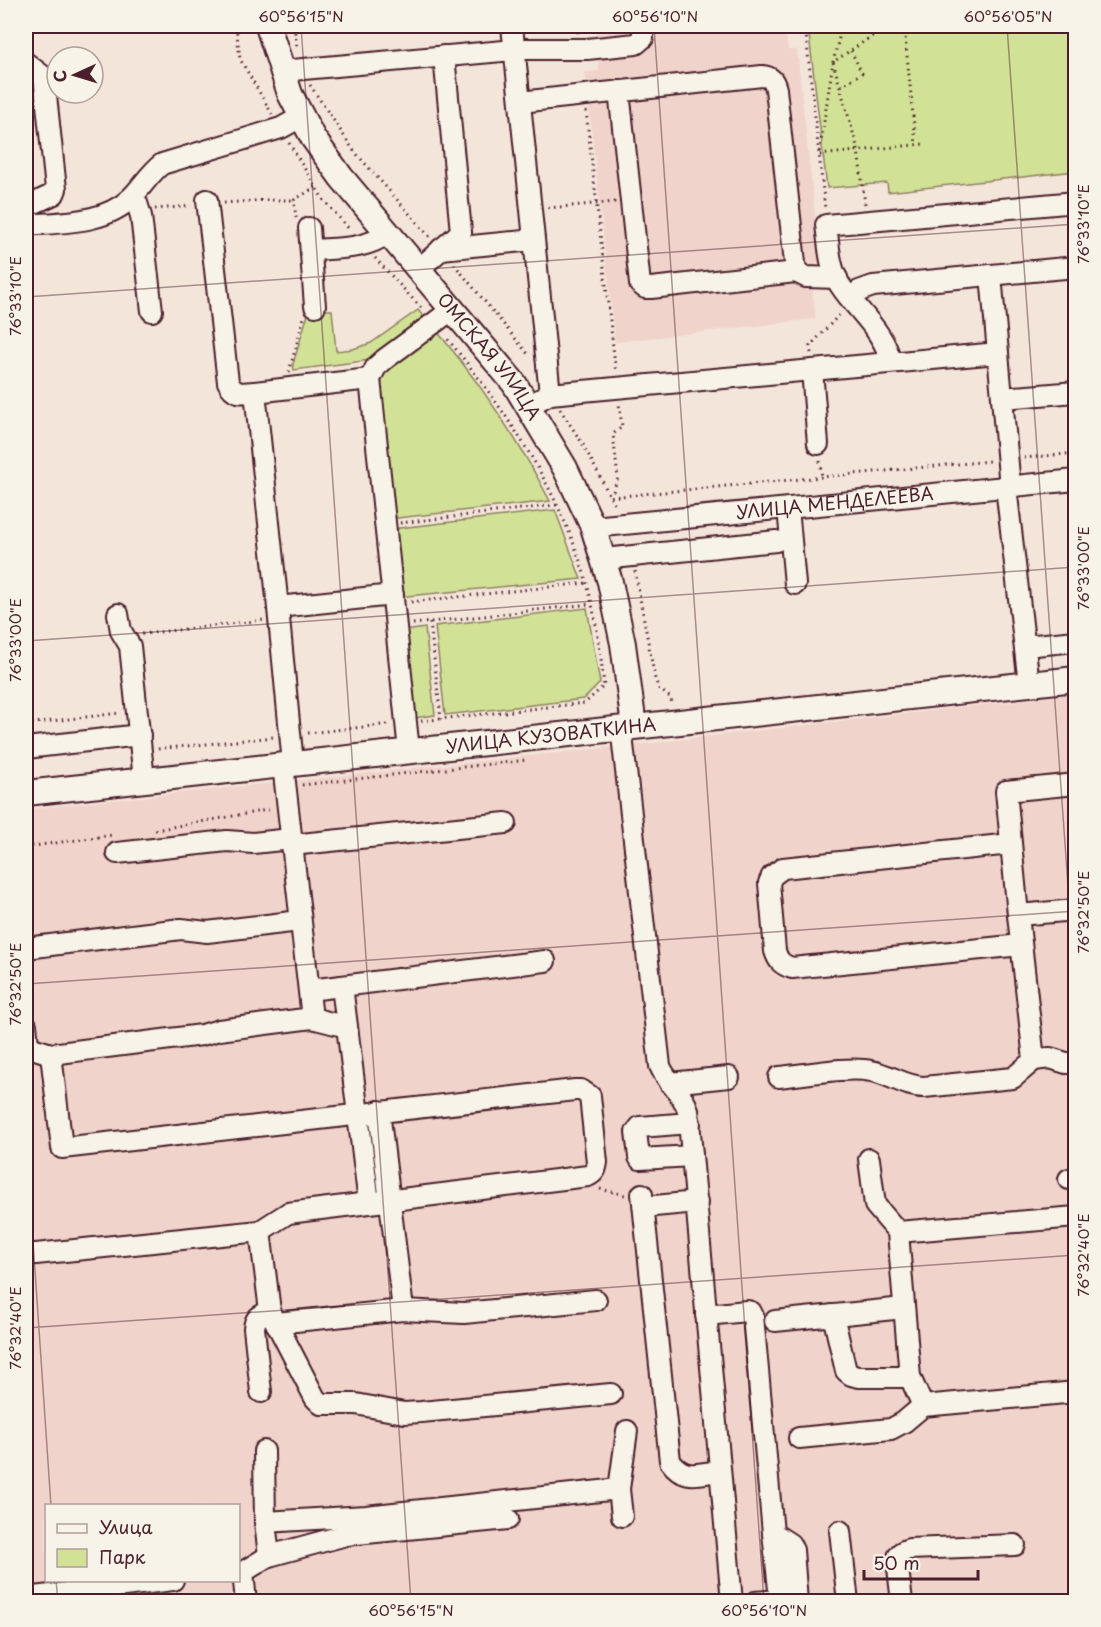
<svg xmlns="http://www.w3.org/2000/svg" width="1101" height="1627" viewBox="0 0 1101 1627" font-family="'Playpen Sans',sans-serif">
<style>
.built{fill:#f0d4cb;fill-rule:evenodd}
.green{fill:#d1e296;stroke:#8e8060;stroke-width:1.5}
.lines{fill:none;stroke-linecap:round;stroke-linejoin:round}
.minor-casing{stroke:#4a1f2b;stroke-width:24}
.major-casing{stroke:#4a1f2b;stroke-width:28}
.path{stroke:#4a1f2b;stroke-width:3;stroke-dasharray:1.5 4.5;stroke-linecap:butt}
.minor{stroke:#f7f3e8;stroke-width:20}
.major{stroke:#f7f3e8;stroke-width:24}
.ticks{fill:none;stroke:#4a1f2b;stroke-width:1.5;stroke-opacity:0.45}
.labels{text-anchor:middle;stroke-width:4.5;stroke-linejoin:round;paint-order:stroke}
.street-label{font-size:18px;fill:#4a1f2b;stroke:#f7f3e8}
.neatline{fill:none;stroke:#4a1f2b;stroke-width:2}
.ticks-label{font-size:15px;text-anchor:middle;fill:#4a1f2b}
</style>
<rect width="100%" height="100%" fill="#f4e5db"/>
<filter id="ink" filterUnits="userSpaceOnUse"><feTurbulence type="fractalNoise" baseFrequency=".0167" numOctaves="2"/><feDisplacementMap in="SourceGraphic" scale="12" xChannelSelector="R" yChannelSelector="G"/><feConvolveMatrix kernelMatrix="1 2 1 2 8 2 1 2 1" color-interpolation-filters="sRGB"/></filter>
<g filter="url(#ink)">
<g class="built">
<polygon points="595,26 785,26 788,50 797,50 820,261 810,269 816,319 615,342 585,72 599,71"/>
<path d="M1075 694V1601H26V809L650 743ZM46 1506H238V1580H46Z"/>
</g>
<g class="green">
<polygon points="808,26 1074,26 1075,171 888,192 887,183 827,188"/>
<polygon points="326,310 332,310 336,351 353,349 371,343 418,310 427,321 371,360 294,370 293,364 308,314 323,313"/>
<path d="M436 330C481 384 518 439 550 501L397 518 391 516 380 389 385 368Z"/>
<polygon points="555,510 581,579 398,597 392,535 399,528"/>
<polygon points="587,608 600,683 584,699 445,715 435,626"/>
<polygon points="425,628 435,715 414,718 405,631"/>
</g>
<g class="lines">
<g class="minor-casing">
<g id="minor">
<polyline points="512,26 550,394 539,400"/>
<polyline points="26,63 44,77 56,189 54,194 26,207"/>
<polyline points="281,71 526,49 587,49 636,44 643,38 643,26"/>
<path d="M520 102 762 76C771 77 774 80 776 89L796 272 651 288H645L640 284 619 91"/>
<polyline points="131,198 137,203 141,216 152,311"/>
<path d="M207 200 228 382C234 395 242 393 255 392"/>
<path d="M26 225C61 222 104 224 131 198 142 187 150 173 162 164L281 128 301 117"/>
<polyline points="309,228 315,306"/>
<polyline points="441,249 534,240"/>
<path d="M311 250C337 248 366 250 388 233"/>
<polyline points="419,269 461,232 444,56"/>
<polyline points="796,272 806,277 837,278"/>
<polyline points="991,275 1010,487"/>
<polyline points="852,300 859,291 873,286 1076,267"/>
<path d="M891 362C884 331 857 311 840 285 829 267 829 245 826 225L1076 202"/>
<polyline points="812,370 818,444"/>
<polyline points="550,394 998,353"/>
<polyline points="1002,398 1076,392"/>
<polyline points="1006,487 1029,684"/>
<polyline points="788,508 795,584"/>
<path id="s1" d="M593 527 1076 480"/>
<polyline points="604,559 776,541"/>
<polyline points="278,607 393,595"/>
<polyline points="118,614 121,631 130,646 144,780"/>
<polyline points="1025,646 1076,641"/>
<path d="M621 727 660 1066C667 1083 683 1093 688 1110L732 1602"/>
<polyline points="26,748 140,735"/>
<polyline points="409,751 370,379 376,367 385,359 453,309"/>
<polyline points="293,764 277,598 255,392 370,379"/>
<polyline points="1076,784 1006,791 1018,915 1076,910"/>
<path d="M1011 844 783 868 772 876 769 883 775 951C778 961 782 965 792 968L1021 945"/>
<polyline points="291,845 506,823"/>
<polyline points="117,853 227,841 253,843 291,839"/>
<polyline points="1018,915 1034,1060 1050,1058 1066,1063 1076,1063"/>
<polyline points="26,948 181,929 207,932 300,921"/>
<polyline points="309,990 545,961"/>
<polyline points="312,1018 347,1027"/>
<polyline points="26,1025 28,1045"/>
<polyline points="26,1046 51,1054 202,1035 219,1030 312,1018 283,765"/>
<path d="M51 1054 62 1148 575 1090H581L590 1096 597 1162C596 1169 595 1173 588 1176L369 1203"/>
<path d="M779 1077C803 1075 849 1066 871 1071 889 1074 906 1087 924 1087L1013 1078 1034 1060"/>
<polyline points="670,1083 729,1077"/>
<polyline points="379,1111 403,1310"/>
<polyline points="690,1123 640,1127 636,1132 639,1157 640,1159 692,1156"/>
<polyline points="869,1159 875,1205 898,1232 910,1377 923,1406"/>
<polyline points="1069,1179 1076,1179"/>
<path d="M642 1194 670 1461C684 1481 699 1473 720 1471"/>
<polyline points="644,1207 697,1202"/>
<polyline points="260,1231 270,1311 315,1398 321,1404 356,1404 404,1413 421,1412 611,1394"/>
<polyline points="898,1232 1076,1217"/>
<polyline points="26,1255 260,1231 288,1213 369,1203 342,986"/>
<polyline points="706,1315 747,1311 751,1312 753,1316 773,1533 790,1544 793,1550 797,1602"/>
<polyline points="833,1315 846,1371 851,1375 858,1377 910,1377"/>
<polyline points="775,1321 904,1308"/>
<polyline points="276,1323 403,1310 464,1313 596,1300"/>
<path d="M261 1392 254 1328C255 1317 260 1316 270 1311"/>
<polyline points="799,1438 891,1429 904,1422 923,1406 1076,1392"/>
<polyline points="264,1451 265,1522 269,1556"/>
<polyline points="619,1489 622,1516"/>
<polyline points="265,1522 366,1516 619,1489 627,1431"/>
<polyline points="840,1531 848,1602"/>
<polyline points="773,1533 780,1599"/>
<polyline points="243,1572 246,1602"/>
<polyline points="238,1573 243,1572 269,1556 346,1535 508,1519"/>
<polyline points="26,1598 173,1580"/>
<polyline points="755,1602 791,1599"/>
<path d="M902 1602 897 1560C899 1553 902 1551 909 1549L1015 1545"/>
</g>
</g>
<g class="major-casing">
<g id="major">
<path id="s2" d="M268 26 290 94 313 138 341 177 514 383 565 468 593 527 610 582 623 644 634 726"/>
<path id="s3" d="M26 793 1076 679"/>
</g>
</g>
<g class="path">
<polyline points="236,26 240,59 272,114"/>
<polyline points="294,26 297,48"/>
<polyline points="577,26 578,33"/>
<polyline points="805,26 825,209"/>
<polyline points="842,26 833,62 819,155 923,144"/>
<polyline points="904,26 916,145"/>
<polyline points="310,85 354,151 430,237"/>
<polyline points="841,86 862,73 851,51"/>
<polyline points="586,111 616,373"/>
<polyline points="289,143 323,199 350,230"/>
<polyline points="224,203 267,200 294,200"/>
<polyline points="865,204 858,150 833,62 883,29 881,26"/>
<polyline points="548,208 616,202"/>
<polyline points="155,209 191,206"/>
<polyline points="296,218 294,200 316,187"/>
<polyline points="375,258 423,310"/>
<polyline points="454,264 528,354"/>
<polyline points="811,353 810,346 839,315 839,311"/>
<polyline points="289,372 304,317"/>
<polyline points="560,409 584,446 616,508"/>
<polyline points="1024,458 1076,453"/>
<polyline points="820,461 822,477"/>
<polyline points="611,497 618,478 613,434 622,427 619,403"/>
<polyline points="611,497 990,461"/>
<polyline points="400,523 556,505"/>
<polyline points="635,571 655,679 659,689 671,698 672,706"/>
<polyline points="411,602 586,583"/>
<polyline points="430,623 441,719"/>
<polyline points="413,624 590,604"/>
<polyline points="142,634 264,620"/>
<path d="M421 721 585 703 604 686C600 645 594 603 581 564 553 480 501 403 445 336"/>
<polyline points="26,724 120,713"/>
<polyline points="308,733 391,724"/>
<polyline points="158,749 274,737"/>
<polyline points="302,785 527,760"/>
<polyline points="155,830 273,809"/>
<polyline points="26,847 113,835"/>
<polyline points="600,1189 625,1195"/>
<polyline points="26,1494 35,1582"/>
</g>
<use href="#minor" class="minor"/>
<use href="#major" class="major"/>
</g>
</g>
<path class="ticks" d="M301 26 411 1602M654 26 764 1602M1007 26 1076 999M26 297 1076 224M26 641 1076 567M26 984 1076 911M26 1138 51 1506M26 1328 1076 1255M56 1580 58 1602M1032 1602 1076 1598"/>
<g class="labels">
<g class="street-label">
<text dy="6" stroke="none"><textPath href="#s2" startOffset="402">ОМСКАЯ УЛИЦА</textPath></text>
<text dy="6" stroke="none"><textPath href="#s1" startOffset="243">УЛИЦА МЕНДЕЛЕЕВА</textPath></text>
<text dy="6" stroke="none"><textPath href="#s3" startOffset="528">УЛИЦА КУЗОВАТКИНА</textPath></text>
</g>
</g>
<rect width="1101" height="1627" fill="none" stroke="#f7f3e8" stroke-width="66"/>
<rect x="45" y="1504" width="195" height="78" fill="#f7f3e8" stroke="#b29e9c" stroke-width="1.5"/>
<rect x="57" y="1524" width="30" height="9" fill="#f7f3e8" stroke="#b29e9c" stroke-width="1.5"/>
<text x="99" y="1534" font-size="18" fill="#4a1f2b">Улица</text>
<rect x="57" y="1549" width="30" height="18" fill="#d1e296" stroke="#b29e9c" stroke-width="1.5"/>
<text x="99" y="1564" font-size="18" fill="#4a1f2b">Парк</text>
<g transform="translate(75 75) rotate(266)"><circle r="28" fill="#f7f3e8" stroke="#b29e9c" stroke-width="1.5"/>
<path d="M0-4.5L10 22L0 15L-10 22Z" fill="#4a1f2b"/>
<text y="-9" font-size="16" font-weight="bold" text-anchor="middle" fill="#4a1f2b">С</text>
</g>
<path d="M864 1570v9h114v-9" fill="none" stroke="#4a1f2b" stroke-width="3"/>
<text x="873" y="1570" font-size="18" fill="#4a1f2b" stroke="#f7f3e8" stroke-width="4.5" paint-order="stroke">50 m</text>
<rect x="33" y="33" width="1035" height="1561" class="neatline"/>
<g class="ticks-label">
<text x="301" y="22">60°56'15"N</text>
<text x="655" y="22">60°56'10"N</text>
<text x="1008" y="22">60°56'05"N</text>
<text transform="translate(1084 224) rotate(-90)" y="5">76°33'10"E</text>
<text transform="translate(16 296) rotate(-90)" y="5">76°33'10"E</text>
<text transform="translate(1084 568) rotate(-90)" y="5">76°33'00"E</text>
<text transform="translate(16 640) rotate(-90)" y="5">76°33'00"E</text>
<text transform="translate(1084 912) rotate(-90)" y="5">76°32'50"E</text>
<text transform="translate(16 984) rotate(-90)" y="5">76°32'50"E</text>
<text transform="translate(1084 1255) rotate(-90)" y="5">76°32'40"E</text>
<text transform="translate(16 1328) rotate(-90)" y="5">76°32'40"E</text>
<text x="411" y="1616">60°56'15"N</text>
<text x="764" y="1616">60°56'10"N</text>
</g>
</svg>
